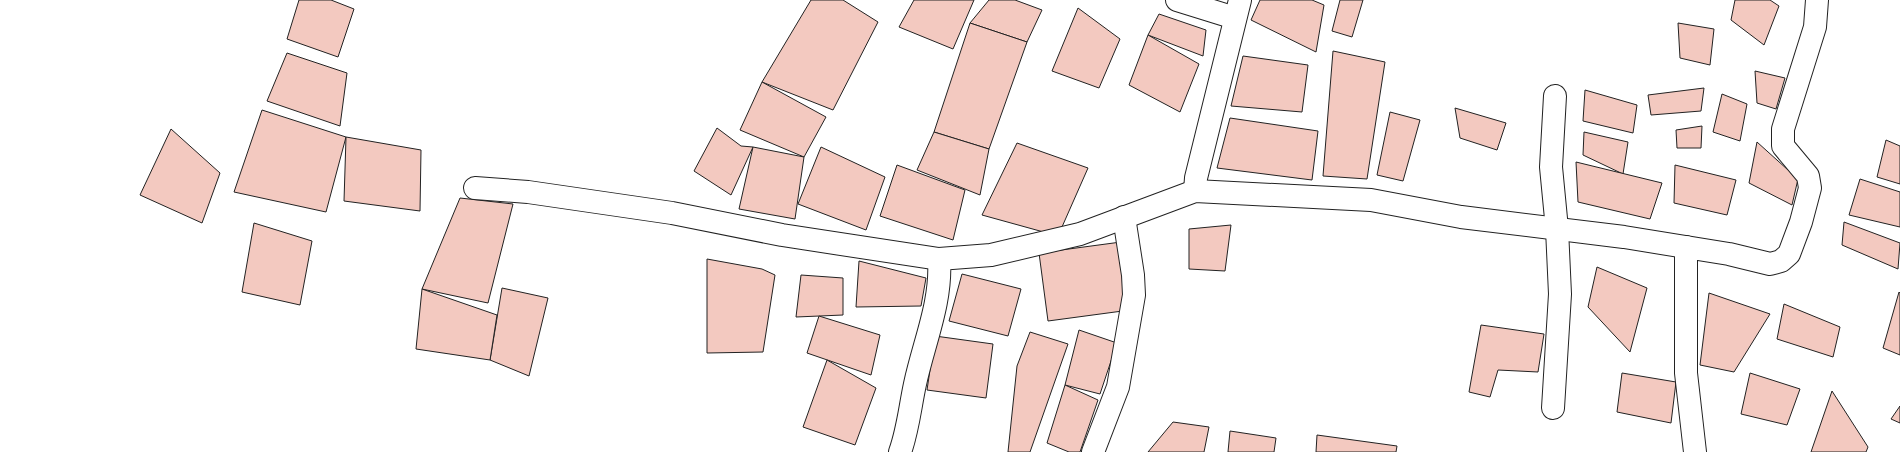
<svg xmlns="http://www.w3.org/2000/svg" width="1900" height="452" viewBox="0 0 1900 452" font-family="Barlow,sans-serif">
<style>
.building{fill:#f3c9c0;stroke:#222}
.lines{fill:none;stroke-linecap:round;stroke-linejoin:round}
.minor-casing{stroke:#222;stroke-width:24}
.minor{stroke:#fff;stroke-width:22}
</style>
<rect width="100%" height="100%" fill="#fff"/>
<g class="building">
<polygon points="299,0 331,0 354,9 338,57 287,39"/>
<polygon points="811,0 843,0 878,22 833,110 762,82"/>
<polygon points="914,0 974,0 953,49 899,27"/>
<polygon points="989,0 1015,0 1042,10 1027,42 970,23"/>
<polygon points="1260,0 1312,0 1324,5 1316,52 1251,20"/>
<polygon points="1340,0 1363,0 1352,37 1332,31"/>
<polygon points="1735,0 1770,0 1779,6 1764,45 1731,20"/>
<polygon points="1078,8 1120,39 1099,88 1052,71"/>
<polygon points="1159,14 1206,30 1203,56 1148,35"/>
<polygon points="970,23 1027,42 989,149 934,132"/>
<polygon points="1678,23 1714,29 1710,65 1680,58"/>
<polygon points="1148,35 1199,64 1180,112 1129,85"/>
<polygon points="1333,51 1385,62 1367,179 1323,176"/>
<polygon points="287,53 347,73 340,126 267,101"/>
<polygon points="1243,56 1308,65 1302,112 1231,106"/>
<polygon points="1755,71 1785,78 1776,109 1757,103"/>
<polygon points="762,82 826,117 804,157 740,130"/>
<polygon points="1704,88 1701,111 1651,115 1648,95"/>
<polygon points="1585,90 1637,105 1633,133 1583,121"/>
<polygon points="1722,94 1747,104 1740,141 1713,132"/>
<polygon points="1455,108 1506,123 1497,150 1460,138"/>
<polygon points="262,110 346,137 326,212 234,192"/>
<polygon points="1390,112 1420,120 1403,181 1377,175"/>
<polygon points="1230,118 1318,131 1312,180 1217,168"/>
<polygon points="1702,126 1701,148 1677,148 1676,130"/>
<polygon points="717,128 741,146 753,147 731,195 694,171"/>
<polygon points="171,129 220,173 202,223 140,195"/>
<polygon points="934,132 989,149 980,195 917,170"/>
<polygon points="1584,132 1628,142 1623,174 1583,155"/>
<polygon points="346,137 421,150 420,211 344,201"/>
<polygon points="1886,140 1900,146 1900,184 1877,177"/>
<polygon points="1757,142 1798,179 1792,205 1749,183"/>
<polygon points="1017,143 1088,168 1058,236 982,215"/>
<polygon points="753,147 804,157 795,219 739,209"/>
<polygon points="821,147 885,177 866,230 798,204"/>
<polygon points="1576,162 1662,183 1650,219 1578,202"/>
<polygon points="897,165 965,190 953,240 880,216"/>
<polygon points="1675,165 1736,180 1727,215 1674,203"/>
<polygon points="1860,179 1900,192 1900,227 1849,215"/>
<polygon points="460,198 513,204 488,303 422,289"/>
<polygon points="1844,222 1900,243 1898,269 1842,245"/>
<polygon points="254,223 312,241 300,305 242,292"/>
<polygon points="1231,225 1225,271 1189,269 1189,229"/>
<polygon points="1121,242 1130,310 1048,321 1039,253"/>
<polygon points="707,259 762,269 775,275 763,352 707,353"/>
<polygon points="859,261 926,278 921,306 856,307"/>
<polygon points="1597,267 1647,288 1630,352 1588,307"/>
<polygon points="962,274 1021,289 1008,336 949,321"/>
<polygon points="801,275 843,278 843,315 796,317"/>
<polygon points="502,288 548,298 529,376 490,360"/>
<polygon points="422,289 497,315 490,360 416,349"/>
<polygon points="1899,292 1900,293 1900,355 1883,348"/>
<polygon points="1709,293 1770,314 1734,372 1700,365"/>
<polygon points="1784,304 1840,327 1833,357 1777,339"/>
<polygon points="819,316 880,335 871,375 807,353"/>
<polygon points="1481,325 1544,334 1538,372 1498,370 1490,397 1469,392"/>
<polygon points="1079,330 1117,343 1100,394 1065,385"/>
<polygon points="1030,332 1068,344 1030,452 1008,452 1017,366"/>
<polygon points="935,336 993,344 986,398 927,390"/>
<polygon points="827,360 876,388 855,445 803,427"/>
<polygon points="1622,373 1676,382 1671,423 1617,412"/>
<polygon points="1750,373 1800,389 1787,425 1741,414"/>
<polygon points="1065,385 1098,400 1080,452 1069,452 1047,443"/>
<polygon points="1832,391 1868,447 1866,452 1811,452"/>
<polygon points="1900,406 1900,423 1891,419"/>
<polygon points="1173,422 1209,427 1204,452 1148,452"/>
<polygon points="1230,431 1276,438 1274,452 1228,452"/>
<polygon points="1317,435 1397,446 1396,452 1316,452"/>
</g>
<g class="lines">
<g class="minor-casing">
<g id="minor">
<polyline points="1177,0 1235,18"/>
<polyline points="475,188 528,192 672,213 782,235 939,259"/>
<polyline points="1195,191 1196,178 1240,0"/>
<polyline points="1686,247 1686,373 1695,452"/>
<polyline points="1553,408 1560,294 1557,229 1551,167 1555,96"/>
<path d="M900 452C908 430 910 407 915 384 924 342 942 302 939 259L991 255 1080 234 1195 191 1371 200 1461 217 1624 237 1729 254 1770 264 1781 261 1789 254 1801 222 1810 188 1808 176 1783 146V129L1815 27 1817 0"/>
<polyline points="1093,452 1118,387 1134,295 1133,275 1124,217"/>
</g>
</g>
<use href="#minor" class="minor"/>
</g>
</svg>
